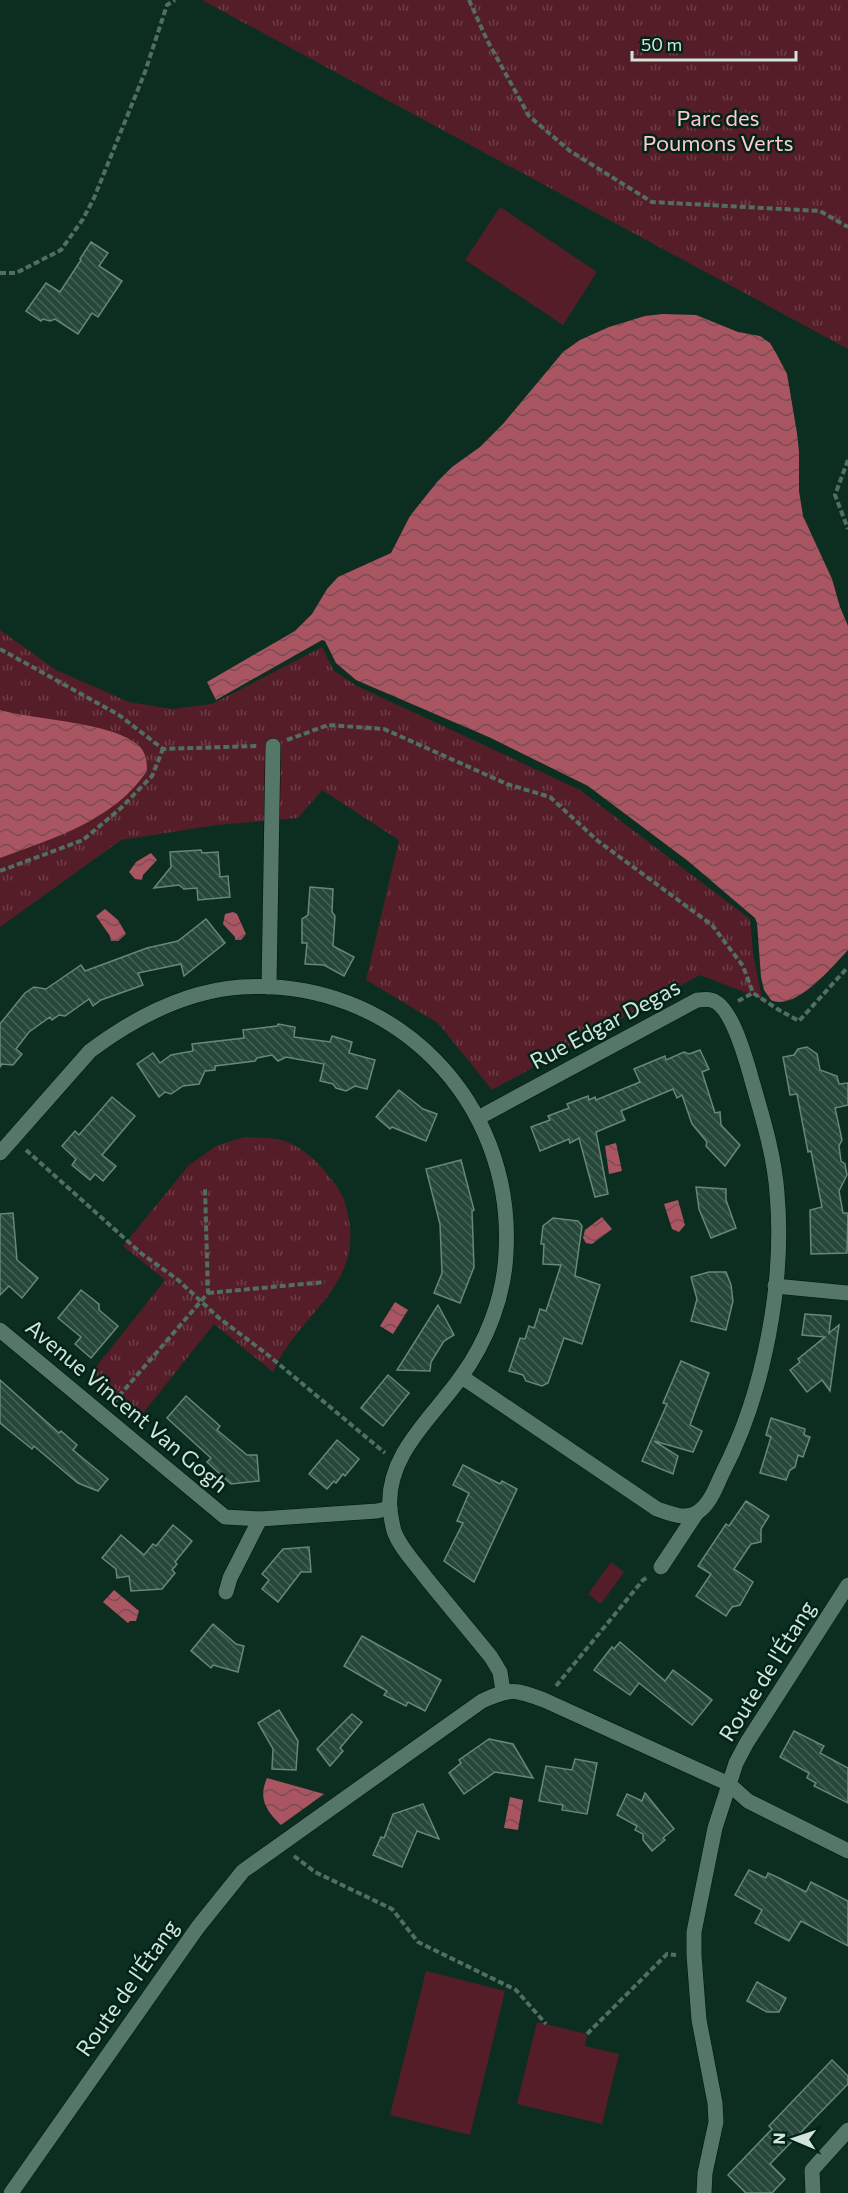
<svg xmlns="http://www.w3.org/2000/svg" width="848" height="2193" viewBox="0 0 848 2193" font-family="Commissioner,sans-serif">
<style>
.park{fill:url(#park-tufts)}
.garden{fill:#551d27}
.water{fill:url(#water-waves)}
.building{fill:url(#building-back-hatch);stroke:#658878;stroke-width:1.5}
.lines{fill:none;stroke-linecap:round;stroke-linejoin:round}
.minor-casing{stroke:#00140c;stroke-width:16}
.path{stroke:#516e62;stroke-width:4;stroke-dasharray:6 3;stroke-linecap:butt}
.minor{stroke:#557768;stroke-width:15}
.labels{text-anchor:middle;stroke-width:5;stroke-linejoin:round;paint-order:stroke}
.park-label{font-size:22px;fill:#fbc9ce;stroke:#022418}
.street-label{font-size:22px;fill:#d2e4db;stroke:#022418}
</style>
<defs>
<pattern id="park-tufts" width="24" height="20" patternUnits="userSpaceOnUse" patternTransform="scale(1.5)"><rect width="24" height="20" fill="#551d27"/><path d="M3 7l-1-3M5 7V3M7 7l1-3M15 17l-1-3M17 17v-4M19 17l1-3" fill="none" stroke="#6d3e46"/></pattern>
<pattern id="water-waves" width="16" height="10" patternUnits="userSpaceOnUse" patternTransform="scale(1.5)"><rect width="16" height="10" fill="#aa5562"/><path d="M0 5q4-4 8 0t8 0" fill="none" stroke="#7a4d54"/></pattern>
<pattern id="building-back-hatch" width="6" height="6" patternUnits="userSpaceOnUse" patternTransform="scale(1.5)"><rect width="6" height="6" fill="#264739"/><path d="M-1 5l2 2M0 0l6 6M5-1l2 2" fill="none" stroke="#456155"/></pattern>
</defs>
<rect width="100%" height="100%" fill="#0b2e21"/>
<g class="park">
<polygon points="202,0 848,0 848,349"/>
<polygon points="0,630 56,670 129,702 172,709 212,704 322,647 334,671 357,686 580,790 750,919 753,953 762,999 700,975 492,1090 438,1023 366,980 399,840 322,790 298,818 217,825 121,840 0,927"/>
<path d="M244 1137C257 1138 273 1137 285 1141 304 1148 320 1164 331 1179 344 1195 345 1200 349 1220 361 1288 295 1318 273 1372L214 1324 140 1417 88 1377 165 1280 123 1246 189 1165 216 1146Z"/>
</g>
<g class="garden">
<polygon points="500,207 597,272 563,325 465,260"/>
<polygon points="611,1562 624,1572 601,1604 588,1594"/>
<polygon points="426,1971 505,1991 470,2135 390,2115"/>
<polygon points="537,2022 587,2034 585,2046 619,2054 602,2124 517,2104"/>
</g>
<g class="water">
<path d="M663 314 696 315 738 332 760 336 770 343 776 353 787 374 797 433 799 452V491L803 516 832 579 840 607 848 626V950C833 966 795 1012 771 1000L764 990 761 977 757 923 755 918 688 861 588 786 491 738 356 680 336 663 325 641 322 640 216 700 207 682 295 631 312 614 327 589 338 577 391 553 410 516 437 482 452 467 480 447 503 424 563 352 580 340 609 327 645 316Z"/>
<path d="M0 710C36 720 112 722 138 745 146 752 147 761 147 771 113 821 54 838 0 858Z"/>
<polygon points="151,853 157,860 143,875 142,880 135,879 129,872 136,862"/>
<polygon points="105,909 118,920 126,934 118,941 111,941 110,936 96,916"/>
<polygon points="233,912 237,914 246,934 241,940 235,940 235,937 223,924 225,914"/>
<polygon points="616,1143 622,1171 609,1174 605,1146"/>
<polygon points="678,1200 685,1225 679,1232 672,1229 664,1204"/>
<polygon points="602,1217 612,1229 592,1244 586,1243 583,1238 585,1230"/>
<polygon points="395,1302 408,1310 393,1334 380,1326"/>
<polygon points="114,1590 139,1611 136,1621 130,1621 128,1623 103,1602"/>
<path d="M267 1778 324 1794 281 1825C266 1811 258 1798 267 1778Z"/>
<polygon points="510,1797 523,1800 518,1830 504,1828"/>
</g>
<g class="building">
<polygon points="91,242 108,253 99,266 122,281 98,317 92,313 78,334 55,319 50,321 43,319 41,321 26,311 46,283 60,292 81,260 80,259"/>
<polygon points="201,850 202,853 218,852 220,877 228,876 230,897 198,900 197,888 184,889 179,885 154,888 171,867 170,852"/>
<polygon points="310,887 333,889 332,912 335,916 333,946 354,957 344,976 324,965 305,964 307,943 302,943 302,919 308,915"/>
<polygon points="206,919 225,943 184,976 181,964 138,973 143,985 101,1000 93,1006 89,999 65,1016 59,1015 52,1020 50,1017 29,1032 16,1049 22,1054 13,1065 2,1064 0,1067 0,1024 25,993 34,987 46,989 81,965 85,971 147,948 178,941"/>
<polygon points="278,1024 295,1027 294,1037 330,1042 332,1036 352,1042 349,1053 375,1060 367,1089 355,1086 346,1091 336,1088 333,1084 320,1081 324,1064 286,1057 278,1061 272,1055 257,1058 255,1061 215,1066 215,1070 205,1071 199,1084 183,1086 171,1094 165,1092 159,1097 137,1064 153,1053 160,1063 171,1055 193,1051 192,1044 244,1038 243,1030 277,1026"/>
<polygon points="807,1047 817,1054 820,1070 837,1076 839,1084 848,1083 848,1105 835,1108 842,1140 839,1146 841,1161 845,1164 847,1175 839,1191 843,1213 848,1213 847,1253 811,1254 810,1210 822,1207 811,1151 808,1152 797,1094 790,1095 783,1057 794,1055 798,1049"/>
<polygon points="700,1050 709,1069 702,1072 715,1113 720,1112 721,1125 740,1145 725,1166 706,1146 707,1142 692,1124 682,1095 677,1098 673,1089 621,1111 625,1120 596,1132 608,1194 595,1197 579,1138 570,1143 569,1139 540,1151 531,1127 550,1120 548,1116 569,1108 567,1104 588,1096 589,1100 595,1097 596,1100 640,1082 634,1069 665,1056 666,1060 684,1052 689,1054"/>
<polygon points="399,1090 423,1109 437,1114 426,1141 392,1127 390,1129 376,1117"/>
<polygon points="112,1097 135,1116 102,1155 116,1166 103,1181 95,1174 90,1180 72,1165 76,1159 62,1146 75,1131 79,1135"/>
<polygon points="461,1160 474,1210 472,1211 474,1267 460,1303 434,1293 442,1273 440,1224 426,1169"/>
<polygon points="696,1187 726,1189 726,1200 736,1228 711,1238 699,1209"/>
<polygon points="13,1213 17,1260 38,1278 22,1298 9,1286 0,1295 0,1214"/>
<polygon points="553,1218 578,1221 582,1226 575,1276 600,1285 582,1344 564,1338 548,1383 542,1386 526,1381 523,1375 509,1371 520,1338 525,1339 529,1326 534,1328 540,1309 546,1311 561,1265 543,1264 544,1244 541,1244 543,1226"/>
<polygon points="709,1272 726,1272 731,1285 733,1301 726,1330 691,1321 697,1299 691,1277"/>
<polygon points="81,1290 99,1304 99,1310 118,1326 91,1358 75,1344 81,1337 58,1318"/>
<polygon points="438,1305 454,1335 444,1341 431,1362 430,1371 397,1370"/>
<polygon points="805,1314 831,1316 829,1333 839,1325 830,1391 822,1380 807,1392 790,1370 800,1362 798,1359 825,1337 802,1335"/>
<polygon points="681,1361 709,1373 690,1425 702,1431 693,1452 654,1441 678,1456 673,1474 642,1461 667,1404 663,1403"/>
<polygon points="388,1375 409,1393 383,1426 361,1408"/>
<polygon points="0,1380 59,1433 61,1431 77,1445 73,1450 108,1479 98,1491 78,1483 34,1446 32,1449 0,1423"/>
<polygon points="186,1396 220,1426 217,1430 247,1455 257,1455 259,1481 231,1484 207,1462 211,1458 167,1418"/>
<polygon points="771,1418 805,1429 804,1435 810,1437 803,1457 798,1455 795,1467 790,1470 786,1480 760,1473 771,1437 766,1435"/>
<polygon points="337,1440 359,1459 345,1476 343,1474 336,1483 334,1481 327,1489 309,1474"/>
<polygon points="463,1465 500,1484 502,1481 517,1489 474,1582 444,1561 463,1523 457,1521 469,1493 453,1485"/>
<polygon points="746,1501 769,1516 761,1529 761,1542 751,1544 734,1569 753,1582 740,1605 732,1607 726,1616 696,1596 711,1574 698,1566 726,1524 729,1526"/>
<polygon points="173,1525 192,1541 175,1562 177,1564 172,1570 175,1573 162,1589 131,1591 129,1576 117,1578 116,1569 102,1558 121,1535 144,1555 153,1544 156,1546"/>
<polygon points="309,1547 311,1572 301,1572 278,1602 262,1589 269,1580 262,1574 283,1549"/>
<polygon points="213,1624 236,1644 244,1646 238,1672 213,1665 211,1668 191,1651"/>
<polygon points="362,1636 441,1680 425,1711 408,1702 406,1706 384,1695 387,1691 344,1666"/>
<polygon points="620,1642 665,1681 673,1670 712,1700 692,1725 639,1683 630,1695 594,1670 612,1647 614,1649"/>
<polygon points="279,1710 298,1741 296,1770 272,1769 273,1749 258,1723"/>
<polygon points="352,1714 362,1722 340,1748 343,1751 330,1766 317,1749"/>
<polygon points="794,1731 824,1746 820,1753 848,1768 848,1803 814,1786 816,1783 807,1778 809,1773 780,1757"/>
<polygon points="489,1739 513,1744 533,1778 495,1772 464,1794 449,1773 461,1763 459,1760"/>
<polygon points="575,1759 597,1763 587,1814 562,1810 563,1805 539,1801 546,1766 572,1770"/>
<polygon points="645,1793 674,1829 663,1838 665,1840 652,1851 643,1840 643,1834 635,1830 637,1826 617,1815 627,1794 642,1801"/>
<polygon points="423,1804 439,1839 417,1831 402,1867 373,1855 381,1837 384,1838 393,1814"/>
<polygon points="749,1870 766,1878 768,1873 779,1878 806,1892 811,1882 848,1901 848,1946 801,1921 789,1941 755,1923 762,1910 735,1895"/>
<polygon points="757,1982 786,1998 779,2012 767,2012 747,2001"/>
<polygon points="832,2060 848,2076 848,2084 770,2164 785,2179 772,2193 746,2193 728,2175 772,2129 769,2126"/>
</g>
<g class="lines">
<g class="minor-casing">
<g id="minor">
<polyline points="269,987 273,746"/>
<path d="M0 1153 90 1051C134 1018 185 991 241 987 394 977 515 1101 506 1253 504 1297 487 1341 461 1377 433 1417 385 1455 390 1510 391 1516 392 1524 394 1531 400 1548 416 1564 427 1579 448 1605 470 1631 491 1657L500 1672 503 1691"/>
<polyline points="775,1286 848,1293"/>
<polyline points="0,1330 225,1517 260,1519 377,1511 390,1508"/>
<path d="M462 1377 657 1509C669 1513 684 1520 696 1513 710 1506 717 1484 723 1472 764 1393 785 1282 777 1193 774 1151 760 1110 749 1070 744 1053 730 1004 711 1000 707 999 701 1000 697 1000L478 1118"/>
<polyline points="661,1567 696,1514"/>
<polyline points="226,1592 230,1578 260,1519"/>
<path d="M11 2193 198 1927 243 1871 482 1701C510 1688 515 1689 544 1700L729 1784 748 1801 848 1851"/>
<polyline points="704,2193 705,2173 716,2122 715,2103 699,2020 694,1955 694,1932 715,1828 736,1763 746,1744 848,1585"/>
<polyline points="813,2193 812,2170 848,2130"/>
</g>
</g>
<g class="path">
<polyline points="469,0 487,40 529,116 570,151 652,202 820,211 848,227"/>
<polyline points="0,273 16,273 61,250 83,219 94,198 145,72 167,5 175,0"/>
<polyline points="848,460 835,495 848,529"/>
<polyline points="0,649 119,715 163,749 257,746"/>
<polyline points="287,740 328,725 384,729 507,784 550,797 598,841 712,925 743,966 753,993 779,1010 799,1021 848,967"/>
<polyline points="0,871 83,840 121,808 152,776 163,749"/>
<polyline points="738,1001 753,993"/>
<polyline points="26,1150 142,1254 178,1280 219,1318 268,1355 385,1453"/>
<polyline points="208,1293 325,1282"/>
<polyline points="113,1403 208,1293 205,1189"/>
<polyline points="556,1686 643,1580 648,1577"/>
<polyline points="294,1856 315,1872 392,1909 418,1942 516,1990 546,2024"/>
<polyline points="587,2034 667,1954 676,1955"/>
</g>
<use href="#minor" class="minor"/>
</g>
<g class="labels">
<g class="park-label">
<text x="718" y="126">Parc des<tspan x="718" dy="25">Poumons Verts</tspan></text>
</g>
<g class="street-label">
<text transform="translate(605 1024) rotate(-28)" y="8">Rue Edgar Degas</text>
<text transform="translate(127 1406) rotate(40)" y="8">Avenue Vincent Van Gogh</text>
<text transform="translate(767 1671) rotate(-58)" y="8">Route de l'Étang</text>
<text transform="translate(127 1988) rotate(-55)" y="8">Route de l'Étang</text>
</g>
</g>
<g transform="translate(794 2139) rotate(272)" stroke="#022418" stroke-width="4.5" paint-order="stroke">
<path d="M0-4.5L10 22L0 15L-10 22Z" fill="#d2e4db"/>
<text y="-9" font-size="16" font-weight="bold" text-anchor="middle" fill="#d2e4db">N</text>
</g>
<path d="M632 51v9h164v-9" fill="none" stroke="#d2e4db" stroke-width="3"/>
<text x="641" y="51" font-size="18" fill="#d2e4db" stroke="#022418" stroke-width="4.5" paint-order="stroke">50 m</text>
</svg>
